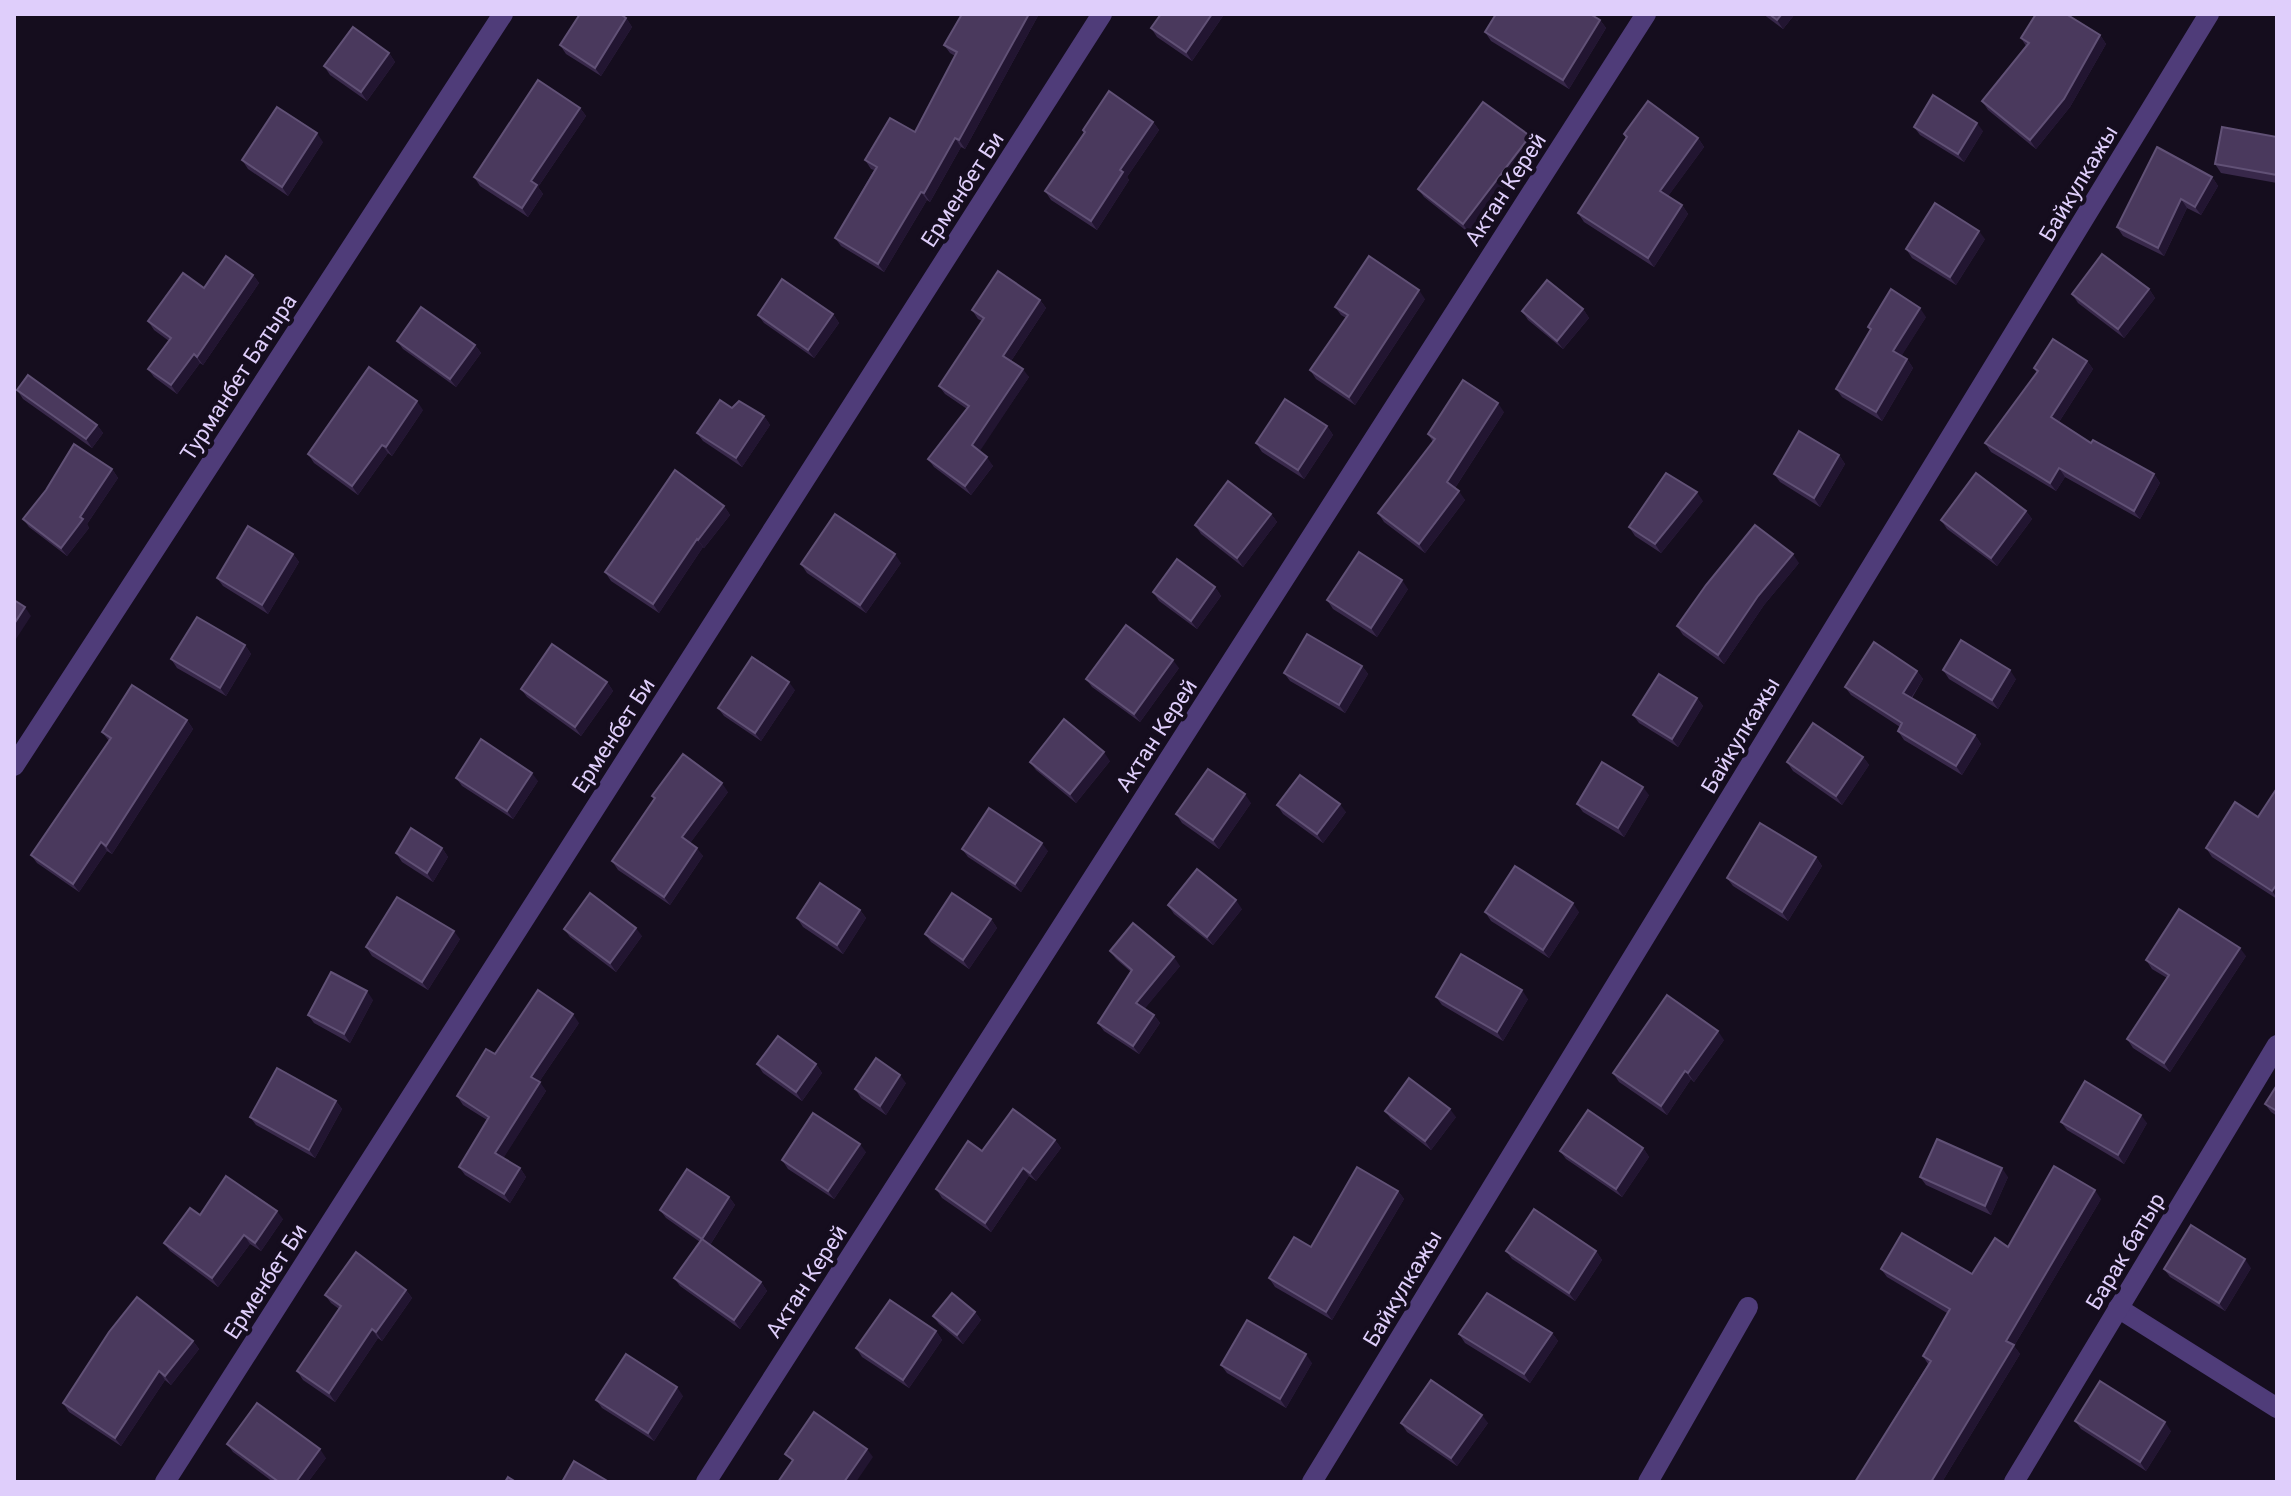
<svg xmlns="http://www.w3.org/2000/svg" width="2291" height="1496" viewBox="0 0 2291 1496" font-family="Roboto,sans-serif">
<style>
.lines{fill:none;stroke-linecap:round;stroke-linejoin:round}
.street{stroke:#4f3c79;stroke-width:20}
.wall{fill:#38284a}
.shaded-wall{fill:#221531}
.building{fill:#4a395d;stroke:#615176;stroke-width:2}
.labels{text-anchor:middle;stroke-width:8;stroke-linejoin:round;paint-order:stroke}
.street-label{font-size:22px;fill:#dfcefb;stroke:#150d1e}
</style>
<rect width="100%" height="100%" fill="#150d1e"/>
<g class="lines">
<g class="street">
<polyline points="14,766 503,14"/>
<polyline points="2118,1308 2277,1408"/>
<polyline points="165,1482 1102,14"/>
<polyline points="706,1482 1646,14"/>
<polyline points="1312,1482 2209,14"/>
<polyline points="1648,1482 1748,1307"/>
<polyline points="2014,1482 2277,1045"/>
</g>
</g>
<g class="wall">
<polygon points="962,14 1039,14 965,149 961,147 930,202 927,200 884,272 841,246 835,238 874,170 871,169 865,160 915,132 955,56 950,53 944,45"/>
<polygon points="1763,14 1795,14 1783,29"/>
<polygon points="1223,16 1192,61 1157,37 1151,28"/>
<polygon points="626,18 632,27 601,76 566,54 560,45"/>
<polygon points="1600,20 1606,28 1569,89 1491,41 1485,32"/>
<polygon points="2100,35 2106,44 2070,107 2036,149 1988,110 1982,101 2026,46 2021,38"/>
<polygon points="389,53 395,62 367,101 330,75 324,66"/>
<polygon points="580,108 586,116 538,187 543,194 528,217 480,186 474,177"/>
<polygon points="1153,122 1159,130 1127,177 1129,180 1097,230 1051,200 1045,191 1084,133 1083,130"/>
<polygon points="1914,127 1983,131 1964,162 1920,135"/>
<polygon points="1624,134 1698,138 1704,147 1668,196 1682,205 1688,214 1654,267 1584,222 1578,213 1626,138"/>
<polygon points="2277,137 2277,183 2221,173 2215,164"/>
<polygon points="323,142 288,196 248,169 242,160"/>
<polygon points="1536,145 1469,233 1424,197 1418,189"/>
<polygon points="2212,177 2218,186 2201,215 2187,208 2164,256 2123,236 2117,227"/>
<polygon points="1985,239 1956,285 1912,258 1906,249"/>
<polygon points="253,275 259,283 203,365 200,363 177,394 154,377 148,369 169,341 154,330 148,321 204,288"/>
<polygon points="2149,289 2155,298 2124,338 2078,303 2072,294"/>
<polygon points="1425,299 1355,405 1316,379 1310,370 1346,318 1341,315 1335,307"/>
<polygon points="1040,300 1046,308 1011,361 1029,377 979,451 993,466 971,495 934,467 928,459 967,409 945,394 939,386 982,321 978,319 972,310"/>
<polygon points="1583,309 1589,318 1563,349 1528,320 1522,311"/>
<polygon points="833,314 839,323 814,358 764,323 758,315"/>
<polygon points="1926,317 1901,356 1907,359 1913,368 1882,421 1842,397 1836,389 1870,330 1868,327"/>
<polygon points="397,341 475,345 481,353 456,387 403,349"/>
<polygon points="2087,361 2093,369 2059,422 2091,443 2154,474 2160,483 2140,519 2065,477 2056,491 1991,452 1985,443 2037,373 2034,368"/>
<polygon points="17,390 97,425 103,433 92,448 23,399"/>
<polygon points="423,410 392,456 388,453 358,495 314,463 308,454"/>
<polygon points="1504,412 1455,488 1465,500 1425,553 1384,522 1378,513 1433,442 1428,434"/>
<polygon points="764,416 770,425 742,467 703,441 697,433"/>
<polygon points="1327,426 1333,435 1304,479 1262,452 1256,443"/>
<polygon points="1839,455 1845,464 1820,507 1780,482 1774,474"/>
<polygon points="112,469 118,478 87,524 89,528 67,556 29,527 23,519"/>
<polygon points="1703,501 1661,553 1635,536 1629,527"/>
<polygon points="724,506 730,515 704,548 703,547 659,613 611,581 605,572"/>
<polygon points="2026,511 2032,519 1997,566 1947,529 1941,520"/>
<polygon points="1271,514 1277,522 1243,567 1201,534 1195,525"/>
<polygon points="293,554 299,562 268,614 223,586 217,578"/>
<polygon points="901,563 866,613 807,573 801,564"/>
<polygon points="1799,563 1764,605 1724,664 1683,635 1677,626"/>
<polygon points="1215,587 1221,596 1197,629 1159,601 1153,592"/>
<polygon points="1408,589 1377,637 1333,609 1327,600"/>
<polygon points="245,645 251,654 226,696 177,668 171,659"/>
<polygon points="1362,666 1368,674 1345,713 1290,681 1284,673"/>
<polygon points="1179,668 1140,722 1092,687 1086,679"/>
<polygon points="1943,670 2016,679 1998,709 1949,679"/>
<polygon points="1917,671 1923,679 1912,698 1975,735 1981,744 1962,775 1904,740 1898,731 1900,727 1851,695 1845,687"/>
<polygon points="607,682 613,691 581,736 527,697 521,689"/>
<polygon points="795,690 761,741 724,716 718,708"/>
<polygon points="1697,698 1703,706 1678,747 1639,723 1633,715"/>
<polygon points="187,720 193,729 112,854 107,851 79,892 37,863 31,855 109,741 102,732"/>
<polygon points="1863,757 1869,765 1842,805 1793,771 1787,762"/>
<polygon points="1110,761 1076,803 1036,770 1030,762"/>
<polygon points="456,778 538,781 513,819 462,786"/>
<polygon points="2277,788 2277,899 2212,857 2206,848 2258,817"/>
<polygon points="728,792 690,843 703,856 670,905 618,870 612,861 654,799 652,796"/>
<polygon points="1649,795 1624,837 1583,812 1577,804"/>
<polygon points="1251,803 1219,849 1182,823 1176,814"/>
<polygon points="1277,805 1346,812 1323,843 1283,814"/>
<polygon points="442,848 448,857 433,882 402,862 396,853"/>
<polygon points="962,849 1048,851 1021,892 968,857"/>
<polygon points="1816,857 1822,866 1788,921 1733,886 1727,878"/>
<polygon points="1168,905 1242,909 1213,945 1174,914"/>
<polygon points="860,910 866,918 843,954 803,927 797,918"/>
<polygon points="1485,912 1579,912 1549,958 1491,921"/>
<polygon points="991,919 997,928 969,969 931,942 925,934"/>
<polygon points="564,929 642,936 616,972 570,937"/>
<polygon points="460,939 428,990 372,956 366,947"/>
<polygon points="1110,951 1180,966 1144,1009 1154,1015 1160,1023 1139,1054 1104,1031 1098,1023 1131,972 1116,959"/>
<polygon points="2246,956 2170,1072 2133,1048 2127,1039 2167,978 2152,969 2146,960"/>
<polygon points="1436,997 1528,999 1503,1041 1442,1005"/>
<polygon points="373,1000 350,1043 314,1023 308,1015"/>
<polygon points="579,1023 539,1082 546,1091 503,1158 520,1168 526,1177 510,1203 465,1175 459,1167 487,1120 463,1105 457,1096 495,1054"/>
<polygon points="1724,1040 1694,1082 1691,1079 1667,1115 1619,1082 1613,1073"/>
<polygon points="757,1064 816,1064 822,1073 802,1101 763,1073"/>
<polygon points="906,1083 886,1115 861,1098 855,1089"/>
<polygon points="2277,1085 2277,1116 2271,1112 2265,1104"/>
<polygon points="336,1101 342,1109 315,1158 256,1125 250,1117"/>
<polygon points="1385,1111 1456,1117 1431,1150 1391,1119"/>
<polygon points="2061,1122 2147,1123 2124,1164 2067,1130"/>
<polygon points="1055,1140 1061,1148 1036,1181 1029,1176 991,1232 942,1198 936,1189 982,1151"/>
<polygon points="1643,1148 1649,1157 1622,1197 1566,1159 1560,1151"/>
<polygon points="866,1152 834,1199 788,1169 782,1160"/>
<polygon points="1920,1177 2008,1177 1991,1215 1926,1185"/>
<polygon points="1398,1191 1404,1199 1332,1320 1275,1287 1269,1278 1311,1247"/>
<polygon points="729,1197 735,1205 710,1245 761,1282 767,1291 740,1329 680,1286 674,1278 700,1242 666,1218 660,1210"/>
<polygon points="2101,1199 2014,1346 2020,1354 1942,1482 1855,1482 1928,1364 1923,1356 1947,1313 1887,1277 1881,1269 1972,1274 2008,1247"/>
<polygon points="200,1215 283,1219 261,1251 250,1244 218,1287 170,1251 164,1243"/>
<polygon points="1506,1251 1596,1251 1602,1260 1575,1301 1512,1259"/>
<polygon points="2251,1268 2225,1311 2170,1277 2164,1269"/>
<polygon points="406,1290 412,1298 382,1341 378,1338 335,1402 303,1380 297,1371 339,1309 331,1303 325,1295"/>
<polygon points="975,1312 981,1320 963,1344 939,1324 933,1316"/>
<polygon points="936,1331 942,1340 909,1388 862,1357 856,1348"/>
<polygon points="1552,1333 1558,1341 1530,1383 1465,1343 1459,1334"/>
<polygon points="193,1341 199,1349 171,1385 165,1380 121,1446 69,1412 63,1403"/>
<polygon points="1312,1363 1286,1408 1227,1373 1221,1365"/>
<polygon points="683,1396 654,1441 602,1408 596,1400"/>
<polygon points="2075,1421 2171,1431 2146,1471 2081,1429"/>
<polygon points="1401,1423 1488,1423 1457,1466 1407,1432"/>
<polygon points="227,1444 326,1458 308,1482 273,1482 233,1452"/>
</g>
<g class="shaded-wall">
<polygon points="1029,14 1039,14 965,149 959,140"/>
<polygon points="1212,14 1222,14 1223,16 1192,61 1186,52"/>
<polygon points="1782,14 1795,14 1783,29 1777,20"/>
<polygon points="626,18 632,27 601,76 595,68"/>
<polygon points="1600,20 1606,28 1569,89 1563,80"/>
<polygon points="2100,35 2106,44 2070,107 2036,149 2030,140"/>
<polygon points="389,53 395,62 367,101 361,92"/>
<polygon points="580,108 586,116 538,187 543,194 528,217 522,208 531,181"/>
<polygon points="1153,122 1159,130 1127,177 1129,180 1097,230 1091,221 1120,170"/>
<polygon points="1977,123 1983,131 1964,162 1958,154"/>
<polygon points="317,133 323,142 288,196 282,187"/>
<polygon points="1530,136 1536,145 1469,233 1463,224"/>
<polygon points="955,138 961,147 930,202 924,193"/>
<polygon points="1698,138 1704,147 1666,199 1660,191"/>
<polygon points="2212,177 2218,186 2201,215 2195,207"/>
<polygon points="921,192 927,200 884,272 878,264"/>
<polygon points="2181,199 2187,208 2164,256 2158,248"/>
<polygon points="1682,205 1688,214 1654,267 1648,258"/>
<polygon points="1979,231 1985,239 1956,285 1950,277"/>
<polygon points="253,275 259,283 203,365 197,357"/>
<polygon points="2149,289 2155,298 2124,338 2118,329"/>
<polygon points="1419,290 1425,299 1355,405 1349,397"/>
<polygon points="1040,300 1046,308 1009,364 1003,356"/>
<polygon points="1920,308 1926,317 1899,360 1893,351"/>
<polygon points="1583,309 1589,318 1563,349 1557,341"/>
<polygon points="833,314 839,323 814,358 808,350"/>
<polygon points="475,345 481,353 456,387 450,379"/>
<polygon points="194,354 200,363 177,394 171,385"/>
<polygon points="1907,359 1913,368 1882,421 1876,412"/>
<polygon points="2087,361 2093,369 2057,425 2051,417"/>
<polygon points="1023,369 1029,377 978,454 972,445"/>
<polygon points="417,401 423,410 392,456 386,447"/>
<polygon points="1498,403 1504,412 1453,491 1447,482"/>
<polygon points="764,416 770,425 742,467 736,458"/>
<polygon points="97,425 103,433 92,448 86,439"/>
<polygon points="1327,426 1333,435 1304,479 1298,470"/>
<polygon points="382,445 388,453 358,495 352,486"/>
<polygon points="1839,455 1845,464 1820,507 1814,498"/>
<polygon points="987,457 993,466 971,495 965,486"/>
<polygon points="2059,468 2065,477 2056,491 2050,483"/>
<polygon points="112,469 118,478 87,524 89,528 67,556 61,548"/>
<polygon points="2154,474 2160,483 2140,519 2134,511"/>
<polygon points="1459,491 1465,500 1425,553 1419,544"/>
<polygon points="1697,492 1703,501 1661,553 1655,544"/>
<polygon points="724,506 730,515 704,548 698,540"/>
<polygon points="2026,511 2032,519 1997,566 1991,558"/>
<polygon points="1271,514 1277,522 1243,567 1237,558"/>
<polygon points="697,539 703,547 659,613 653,604"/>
<polygon points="293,554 299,562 268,614 262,605"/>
<polygon points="895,554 901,563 866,613 860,605"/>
<polygon points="1793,554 1799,563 1764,605 1724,664 1718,655 1758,596"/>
<polygon points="1402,580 1408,589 1377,637 1371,628"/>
<polygon points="1215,587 1221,596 1197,629 1191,621"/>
<polygon points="25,607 31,616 14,642 14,624"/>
<polygon points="245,645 251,654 226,696 220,688"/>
<polygon points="1173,660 1179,668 1140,722 1134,714"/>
<polygon points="1362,666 1368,674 1345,713 1339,705"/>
<polygon points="2010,670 2016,679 1998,709 1992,700"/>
<polygon points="1917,671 1923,679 1909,701 1903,693"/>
<polygon points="607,682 613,691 581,736 575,727"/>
<polygon points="789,682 795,690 761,741 755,733"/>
<polygon points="1697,698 1703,706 1678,747 1672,739"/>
<polygon points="187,720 193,729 112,854 106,846"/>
<polygon points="1975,735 1981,744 1962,775 1956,766"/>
<polygon points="1104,752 1110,761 1076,803 1070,794"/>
<polygon points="1863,757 1869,765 1842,805 1836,796"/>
<polygon points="532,773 538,781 513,819 507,811"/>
<polygon points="722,783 728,792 688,846 682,837"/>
<polygon points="1643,787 1649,795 1624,837 1618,828"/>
<polygon points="1245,794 1251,803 1219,849 1213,840"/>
<polygon points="1340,804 1346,812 1323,843 1317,834"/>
<polygon points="101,842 107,851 79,892 73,884"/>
<polygon points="1042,843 1048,851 1021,892 1015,884"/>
<polygon points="442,848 448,857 433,882 427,873"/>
<polygon points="697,848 703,856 670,905 664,897"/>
<polygon points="1816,857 1822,866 1788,921 1782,912"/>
<polygon points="2277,884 2277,898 2272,891"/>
<polygon points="1236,900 1242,909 1213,945 1207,937"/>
<polygon points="1573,903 1579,912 1549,958 1543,950"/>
<polygon points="860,910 866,918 843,954 837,945"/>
<polygon points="991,919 997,928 969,969 963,960"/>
<polygon points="636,928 642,936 616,972 610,963"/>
<polygon points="454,931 460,939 428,990 422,982"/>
<polygon points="2240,948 2246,956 2170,1072 2164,1063"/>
<polygon points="1174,957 1180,966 1142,1012 1136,1003"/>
<polygon points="1522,990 1528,999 1503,1041 1497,1032"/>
<polygon points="367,991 373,1000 350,1043 344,1034"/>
<polygon points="573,1014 579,1023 537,1085 531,1077"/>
<polygon points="1154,1015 1160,1023 1139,1054 1133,1046"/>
<polygon points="1718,1031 1724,1040 1694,1082 1688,1073"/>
<polygon points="816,1064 822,1073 802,1101 796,1092"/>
<polygon points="1685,1071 1691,1079 1667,1115 1661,1106"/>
<polygon points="900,1075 906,1083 886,1115 880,1106"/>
<polygon points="540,1082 546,1091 501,1162 495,1153"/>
<polygon points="336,1101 342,1109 315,1158 309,1150"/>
<polygon points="1450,1109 1456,1117 1431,1150 1425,1141"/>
<polygon points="2141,1115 2147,1123 2124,1164 2118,1155"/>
<polygon points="1055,1140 1061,1148 1036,1181 1030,1173"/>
<polygon points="860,1144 866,1152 834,1199 828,1191"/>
<polygon points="1643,1148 1649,1157 1622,1197 1616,1189"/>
<polygon points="520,1168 526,1177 510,1203 504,1194"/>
<polygon points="1023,1168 1029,1176 991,1232 985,1223"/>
<polygon points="2002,1168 2008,1177 1991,1215 1985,1206"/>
<polygon points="2095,1190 2101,1199 2014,1346 2020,1354 1942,1482 1931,1482 2006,1341"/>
<polygon points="1398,1191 1404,1199 1332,1320 1326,1312"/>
<polygon points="729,1197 735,1205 708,1248 702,1239"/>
<polygon points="277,1211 283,1219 261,1251 255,1243"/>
<polygon points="244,1235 250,1244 218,1287 212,1278"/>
<polygon points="1596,1251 1602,1260 1575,1301 1569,1293"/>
<polygon points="2245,1259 2251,1268 2225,1311 2219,1303"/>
<polygon points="761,1282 767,1291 740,1329 734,1320"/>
<polygon points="406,1290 412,1298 382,1341 376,1332"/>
<polygon points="975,1312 981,1320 963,1344 957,1335"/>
<polygon points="372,1329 378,1338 335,1402 329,1393"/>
<polygon points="936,1331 942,1340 909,1388 903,1380"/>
<polygon points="1552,1333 1558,1341 1530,1383 1524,1374"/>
<polygon points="193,1341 199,1349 171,1385 165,1376"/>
<polygon points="1306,1354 1312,1363 1286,1408 1280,1399"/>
<polygon points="159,1371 165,1380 121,1446 115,1438"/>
<polygon points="677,1387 683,1396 654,1441 648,1433"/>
<polygon points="1482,1415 1488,1423 1457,1466 1451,1458"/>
<polygon points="2165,1422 2171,1431 2146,1471 2140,1462"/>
<polygon points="320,1449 326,1458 308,1482 296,1482"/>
<polygon points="867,1449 873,1457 856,1482 844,1482"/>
</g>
<g class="building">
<polygon points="580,14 620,14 626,18 595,68 560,45"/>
<polygon points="962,14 1029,14 959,140 955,138 924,193 921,192 878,264 835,238 877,167 865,160 890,118 915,132 957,52 944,45"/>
<polygon points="1161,14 1212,14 1186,52 1151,28"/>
<polygon points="1496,14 1590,14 1600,20 1563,80 1485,32"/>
<polygon points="1769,14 1782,14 1777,20"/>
<polygon points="2036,14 2066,14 2100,35 2064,99 2030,140 1982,101 2029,43 2021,38"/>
<polygon points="353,27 389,53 361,92 324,66"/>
<polygon points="538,80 580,108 531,181 537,185 522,208 474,177"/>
<polygon points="1109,91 1153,122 1120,170 1123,172 1091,221 1045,191 1085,132 1083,130"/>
<polygon points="1933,95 1977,123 1958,154 1914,127"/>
<polygon points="1648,101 1698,138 1660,191 1682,205 1648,258 1578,213 1627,137 1624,134"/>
<polygon points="1483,102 1530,136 1463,224 1418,189"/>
<polygon points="277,107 317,133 282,187 242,160"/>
<polygon points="2222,127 2277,137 2277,175 2215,164"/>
<polygon points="2157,147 2212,177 2195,207 2181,199 2158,248 2117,227"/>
<polygon points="1935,203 1979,231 1950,277 1906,249"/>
<polygon points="2102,254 2149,289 2118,329 2072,294"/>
<polygon points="226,256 253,275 197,357 194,354 171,385 148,369 171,338 148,321 183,273 204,288"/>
<polygon points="1369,256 1419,290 1349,397 1310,370 1348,315 1335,307"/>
<polygon points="998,271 1040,300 1003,356 1023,369 972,445 987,457 965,486 928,459 969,406 939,386 984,318 972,310"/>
<polygon points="782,279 833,314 808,350 758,315"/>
<polygon points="1547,280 1583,309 1557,341 1522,311"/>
<polygon points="1891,289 1920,308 1893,351 1907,359 1876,412 1836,389 1871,329 1868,327"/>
<polygon points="421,307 475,345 450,379 397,341"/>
<polygon points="2053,339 2087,361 2051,417 2091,443 2093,440 2154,474 2134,511 2059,468 2050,483 1985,443 2038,371 2034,368"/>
<polygon points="369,367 417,401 386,447 382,445 352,486 308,454"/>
<polygon points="28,375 97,425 86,439 17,390"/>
<polygon points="1463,380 1498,403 1447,482 1459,491 1419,544 1378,513 1435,439 1428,434"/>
<polygon points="1285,399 1327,426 1298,470 1256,443"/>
<polygon points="720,400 732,408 739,401 764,416 736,458 697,433"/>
<polygon points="1799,431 1839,455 1814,498 1774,474"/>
<polygon points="74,444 112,469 80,517 83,519 61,548 23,519 46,490"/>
<polygon points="675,470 724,506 698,540 697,539 653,604 605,572"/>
<polygon points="1666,473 1697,492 1655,544 1629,527"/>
<polygon points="1976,473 2026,511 1991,558 1941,520"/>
<polygon points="1228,481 1271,514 1237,558 1195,525"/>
<polygon points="835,514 895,554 860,605 801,564"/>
<polygon points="1755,525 1793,554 1758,596 1718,655 1677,626 1706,585"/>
<polygon points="248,526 293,554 262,605 217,578"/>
<polygon points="1359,552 1402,580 1371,628 1327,600"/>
<polygon points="1177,559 1215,587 1191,621 1153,592"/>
<polygon points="14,600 25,607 14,624"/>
<polygon points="197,617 245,645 220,688 171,659"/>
<polygon points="1126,625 1173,660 1134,714 1086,679"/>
<polygon points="1307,634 1362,666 1339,705 1284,673"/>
<polygon points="1961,640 2010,670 1992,700 1943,670"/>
<polygon points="1874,642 1917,671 1903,693 1975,735 1956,766 1898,731 1902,723 1845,687"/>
<polygon points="552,644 607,682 575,727 521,689"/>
<polygon points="752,657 789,682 755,733 718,708"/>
<polygon points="1659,674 1697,698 1672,739 1633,715"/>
<polygon points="132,685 187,720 106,846 101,842 73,884 31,855 111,738 102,732"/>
<polygon points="1064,719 1104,752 1070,794 1030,762"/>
<polygon points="1813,723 1863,757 1836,796 1787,762"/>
<polygon points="481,739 532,773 507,811 456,778"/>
<polygon points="683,754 722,783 682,837 697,848 664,897 612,861 655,798 652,796"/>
<polygon points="1602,762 1643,787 1618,828 1577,804"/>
<polygon points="1208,769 1245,794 1213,840 1176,814"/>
<polygon points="1300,775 1340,804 1317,834 1277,805"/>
<polygon points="2277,788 2277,884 2272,891 2206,848 2235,802 2258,817"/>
<polygon points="989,808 1042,843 1015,884 962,849"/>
<polygon points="1760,823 1816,857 1782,912 1727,878"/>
<polygon points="411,828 442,848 427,873 396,853"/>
<polygon points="1515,866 1573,903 1543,950 1485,912"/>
<polygon points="1197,869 1236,900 1207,937 1168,905"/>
<polygon points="820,883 860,910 837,945 797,918"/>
<polygon points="590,893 636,928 610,963 564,929"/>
<polygon points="952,893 991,919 963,960 925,934"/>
<polygon points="397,897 454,931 422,982 366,947"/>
<polygon points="2179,909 2240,948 2164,1063 2127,1039 2169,975 2146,960"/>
<polygon points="1133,923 1174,957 1136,1003 1154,1015 1133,1046 1098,1023 1132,970 1110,951"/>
<polygon points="1461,954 1522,990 1497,1032 1436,997"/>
<polygon points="331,972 367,991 344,1034 308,1015"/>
<polygon points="538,990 573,1014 531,1077 540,1082 495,1153 520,1168 504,1194 459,1167 489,1117 457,1096 486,1049 495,1054"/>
<polygon points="1667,995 1718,1031 1688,1073 1685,1071 1661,1106 1613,1073"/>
<polygon points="778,1036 816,1064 796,1092 757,1064"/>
<polygon points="876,1058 900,1075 880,1106 855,1089"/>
<polygon points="277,1068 336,1101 309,1150 250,1117"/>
<polygon points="1409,1078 1450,1109 1425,1141 1385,1111"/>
<polygon points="2085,1081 2141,1115 2118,1155 2061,1122"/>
<polygon points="2277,1085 2277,1111 2265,1104"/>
<polygon points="1013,1109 1055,1140 1030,1173 1023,1168 985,1223 936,1189 968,1141 982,1151"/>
<polygon points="1588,1110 1643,1148 1616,1189 1560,1151"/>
<polygon points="813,1113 860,1144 828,1191 782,1160"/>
<polygon points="1937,1139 2002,1168 1985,1206 1920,1177"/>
<polygon points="2054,1166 2095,1190 2006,1341 2014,1345 1931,1482 1855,1482 1931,1361 1923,1356 1950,1309 1881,1269 1902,1233 1972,1274 1995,1238 2008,1247"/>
<polygon points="1357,1167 1398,1191 1326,1312 1269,1278 1294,1237 1311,1247"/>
<polygon points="687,1169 729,1197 702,1239 660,1210"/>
<polygon points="226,1176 277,1211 255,1243 244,1235 212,1278 164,1243 190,1208 200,1215"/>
<polygon points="1534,1209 1596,1251 1569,1293 1506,1251"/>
<polygon points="2191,1225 2245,1259 2219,1303 2164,1269"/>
<polygon points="702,1239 761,1282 734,1320 674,1278"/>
<polygon points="356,1252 406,1290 376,1332 372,1329 329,1393 297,1371 341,1306 325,1295"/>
<polygon points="952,1293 975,1312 957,1335 933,1316"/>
<polygon points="1487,1293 1552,1333 1524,1374 1459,1334"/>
<polygon points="137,1297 193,1341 165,1376 159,1371 115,1438 63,1403 109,1332"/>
<polygon points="890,1300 936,1331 903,1380 856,1348"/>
<polygon points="1247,1320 1306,1354 1280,1399 1221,1365"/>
<polygon points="626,1354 677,1387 648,1433 596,1400"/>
<polygon points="1431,1380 1482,1415 1451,1458 1401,1423"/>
<polygon points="2100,1381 2165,1422 2140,1462 2075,1421"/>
<polygon points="257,1403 320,1449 296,1482 279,1482 227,1444"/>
<polygon points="814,1412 867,1449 844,1482 778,1482 793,1460 785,1454"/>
<polygon points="574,1461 609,1482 562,1482"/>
<polygon points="508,1477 516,1482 505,1482"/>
</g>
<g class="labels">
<g class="street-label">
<text transform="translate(2078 183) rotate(-59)" y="8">Байкулкажы</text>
<text transform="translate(962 189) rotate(-57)" y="8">Ерменбет Би</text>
<text transform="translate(1505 189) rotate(-57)" y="8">Актан Керей</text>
<text transform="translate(238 377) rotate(-57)" y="8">Турманбет Батыра</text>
<text transform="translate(613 735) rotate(-57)" y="8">Ерменбет Би</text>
<text transform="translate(1156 735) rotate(-57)" y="8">Актан Керей</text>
<text transform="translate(1740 735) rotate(-59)" y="8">Байкулкажы</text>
<text transform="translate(2125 1251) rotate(-59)" y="8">Барак батыр</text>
<text transform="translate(265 1281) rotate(-57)" y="8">Ерменбет Би</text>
<text transform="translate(806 1281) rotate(-57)" y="8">Актан Керей</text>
<text transform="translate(1402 1288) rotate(-59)" y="8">Байкулкажы</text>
</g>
</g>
<rect width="2291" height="1496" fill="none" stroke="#dfcefb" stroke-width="32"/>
</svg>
